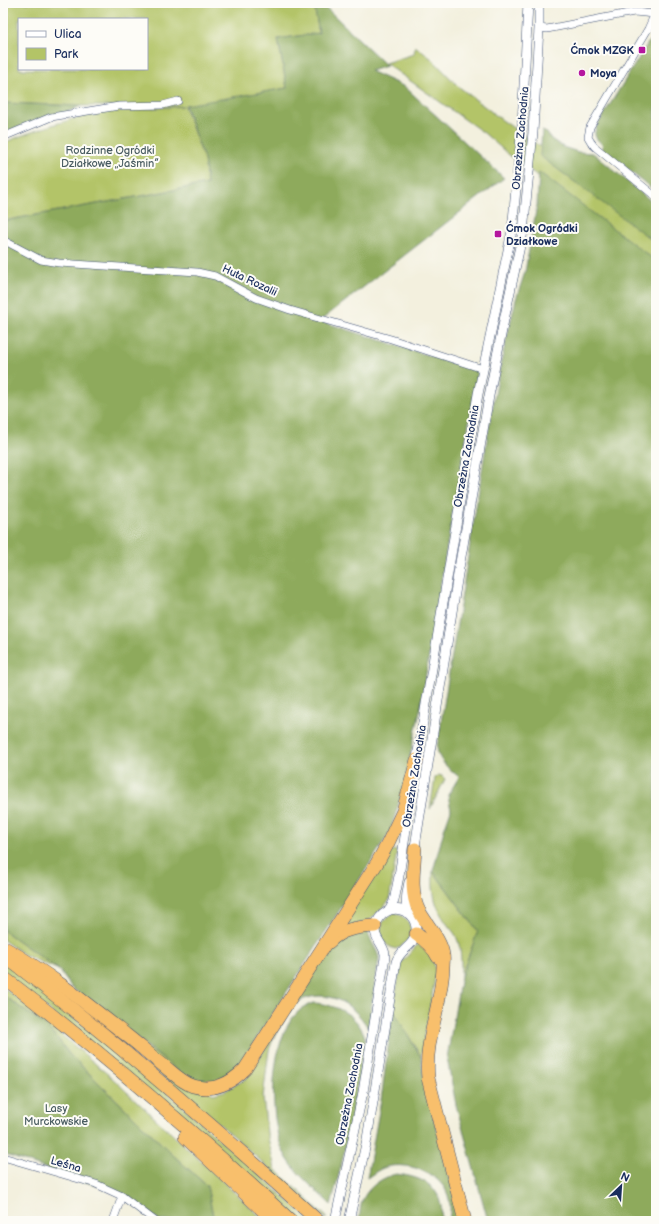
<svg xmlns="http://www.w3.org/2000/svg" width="659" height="1224" viewBox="0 0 659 1224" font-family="'Balsamiq Sans',sans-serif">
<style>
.green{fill:#b3c467;stroke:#677a62;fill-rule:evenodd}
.forest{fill:#8eaa5c;stroke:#546c5d}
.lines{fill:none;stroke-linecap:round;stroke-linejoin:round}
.minor-casing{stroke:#3b4c71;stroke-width:8}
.tertiary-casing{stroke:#3b4c71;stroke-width:10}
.motorway-casing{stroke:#3b4c71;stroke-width:14}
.minor{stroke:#fff;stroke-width:7}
.tertiary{stroke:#fff;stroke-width:9}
.motorway{stroke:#f8bf6c;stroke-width:13}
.poi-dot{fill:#b5179e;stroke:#fdfcf7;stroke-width:1.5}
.labels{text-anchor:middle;stroke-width:4;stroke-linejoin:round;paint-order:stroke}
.poi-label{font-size:11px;font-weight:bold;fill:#1b2f5e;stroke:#fdfcf7;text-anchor:start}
.street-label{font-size:11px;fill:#1b2f5e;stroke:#fdfcf7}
.park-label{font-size:11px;fill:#495c61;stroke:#fdfcf7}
</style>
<rect width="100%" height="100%" fill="#fdfcf7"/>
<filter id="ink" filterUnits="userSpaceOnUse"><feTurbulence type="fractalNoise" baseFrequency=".025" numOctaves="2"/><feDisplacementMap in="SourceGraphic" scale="8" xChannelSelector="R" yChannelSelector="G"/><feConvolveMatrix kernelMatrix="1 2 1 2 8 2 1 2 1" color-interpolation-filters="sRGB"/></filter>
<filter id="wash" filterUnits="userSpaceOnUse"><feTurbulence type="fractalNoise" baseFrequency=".012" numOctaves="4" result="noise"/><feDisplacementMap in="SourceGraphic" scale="16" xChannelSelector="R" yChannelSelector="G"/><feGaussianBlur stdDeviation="0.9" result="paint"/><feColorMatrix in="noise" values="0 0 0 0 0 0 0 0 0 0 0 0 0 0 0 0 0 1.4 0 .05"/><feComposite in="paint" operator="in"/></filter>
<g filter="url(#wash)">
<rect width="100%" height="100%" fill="#f3f0de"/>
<g class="green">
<path d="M3 3H310L317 8 315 11 319 33 278 39 287 88 184 106 204 159 207 184 3 221V143C40 128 76 116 116 110 138 107 161 109 183 106H81L3 103ZM19 19H147V69H19Z"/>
<polygon points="415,46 432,59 458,86 502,120 560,160 656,240 656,276 567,196 515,160 484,133 385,63 414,54"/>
<polygon points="438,775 442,776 445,779 430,809 435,778"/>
<polygon points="393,850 397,851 389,901 370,920 333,934 390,851"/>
<path d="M433 871 478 931 461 976C461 963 462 949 456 936 454 932 450 928 447 924 434 905 432 893 433 871Z"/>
<path d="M394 912C405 916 416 927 408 939 406 944 400 946 396 949 387 947 382 941 380 932L383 922Z"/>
<polygon points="3,930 59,970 25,955 3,940"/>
<path d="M419 943C430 949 434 961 436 972L421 1057 393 1010 401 963Z"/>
<polygon points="3,961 163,1089 311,1221 299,1221 247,1175 3,972"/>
<polygon points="47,979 213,1094 225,1091 246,1079 293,1005 273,1039 269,1050 263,1097 267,1133 275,1169 326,1216 326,1219 216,1121"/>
<polygon points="3,987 50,1025 111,1077 265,1221 214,1221 207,1186 173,1155 69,1054 58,1039 46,1026 3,995"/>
</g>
<g class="forest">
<path d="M310 3H321L387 66 370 71 405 87 504 178 320 321 478 371 447 546 420 710 404 786 390 832 240 1064C224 1082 208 1087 186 1077L72 988 59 970 3 930V221L207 184 204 159 185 105 287 88 278 39 319 33 315 11 317 8Z"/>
<path d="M656 30V192L601 148 603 145C596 139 593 136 596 127Z"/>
<polygon points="3,103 81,106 72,110 3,135"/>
<polygon points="542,131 547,133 551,139 563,147 578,152 593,153 656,205 656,243 540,156"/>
<path d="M539 172 656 261V1221H488L456 1105 447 1058 461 976 478 931 433 871 444 830 451 810 448 795 459 777C449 768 438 762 437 747L490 421 501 362 516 299 525 272 537 205Z"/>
<path d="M368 930C369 941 377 948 379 958L368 1028C352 1001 322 985 293 1005 304 987 323 948 341 938 348 933 359 932 368 930Z"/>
<polygon points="3,995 46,1026 58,1039 69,1054 173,1155 207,1186 214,1221 159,1221 124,1195 3,1154"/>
<path d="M314 1003C332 1004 353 1012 362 1030 363 1032 365 1036 365 1038 366 1043 361 1053 361 1059 355 1108 344 1157 331 1205 314 1188 293 1172 283 1151 267 1116 268 1014 314 1003Z"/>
<path d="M393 1010 421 1057 424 1079 461 1221H449C450 1214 451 1206 449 1199 444 1174 409 1161 386 1167 379 1169 373 1174 367 1178L381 1100Z"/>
<path d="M396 1174C425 1177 445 1188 441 1221H359C360 1214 360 1205 363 1199 369 1186 383 1177 396 1174Z"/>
</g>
</g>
<g filter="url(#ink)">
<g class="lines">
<g class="minor-casing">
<g id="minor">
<polyline points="656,11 648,29 590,127 588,137 591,142 594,146 656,197"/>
<polyline points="539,28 547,29 634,12 655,14"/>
<polyline points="3,137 51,117 119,106 163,105 178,101"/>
<polyline points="3,240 41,260 59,263 197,272 215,276 256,298 290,310 391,339 483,369"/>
<polyline points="3,1157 96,1184 122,1196 155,1221"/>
<polyline points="113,1221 122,1196"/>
</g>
</g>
<g class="tertiary-casing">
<g id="tertiary">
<polyline points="416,764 478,394 512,231 522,126 528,3"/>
<polyline points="414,853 458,574 489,396 504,320 523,232 533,132 539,28 539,3"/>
<polyline points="390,909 394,901 399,876 410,803"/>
<path d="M407 913C405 902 407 892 409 882"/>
<path d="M335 1221 363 1092 384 963C385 960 385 957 385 954 383 943 372 937 376 925 384 900 418 907 416 932 414 947 400 949 396 962L367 1139 349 1221"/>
</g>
</g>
<g class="motorway-casing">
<g id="motorway">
<path d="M415 849C414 868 410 891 418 909 425 923 441 939 443 955 444 958 443 963 443 967 442 1005 424 1040 428 1078L465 1221"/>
<path d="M416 934C425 940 433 947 438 957"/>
<path d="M329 942C341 929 358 927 375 926"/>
<path d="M3 947C46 971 86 1003 125 1034 138 1044 150 1055 163 1065 172 1072 181 1082 193 1086 214 1092 230 1084 245 1069L377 863 387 845 403 811 417 760"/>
<path d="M3 955C113 1038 216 1128 318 1221"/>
<path d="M3 977C103 1053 198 1136 291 1221"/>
<polyline points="185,1137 274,1221"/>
</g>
</g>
<use href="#minor" class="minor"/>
<use href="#tertiary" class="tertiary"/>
<use href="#motorway" class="motorway"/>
</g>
</g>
<g class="poi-dot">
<rect x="638" y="46" width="8" height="8" rx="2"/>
<circle cx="582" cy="73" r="4"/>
<rect x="494" y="230" width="8" height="8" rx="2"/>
</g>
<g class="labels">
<g class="poi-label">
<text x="634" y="54" text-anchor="end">Ćmok MZGK</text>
<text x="590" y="77">Moya</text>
<text x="506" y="232">Ćmok Ogródki<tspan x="506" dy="13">Działkowe</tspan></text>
</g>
<g class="street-label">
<text transform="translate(520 138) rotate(-85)" y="4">Obrzeżna Zachodnia</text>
<text transform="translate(250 280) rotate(25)" y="4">Huta Rozalii</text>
<text transform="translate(466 456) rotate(-80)" y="4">Obrzeżna Zachodnia</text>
<text transform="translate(414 776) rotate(-81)" y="4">Obrzeżna Zachodnia</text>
<text transform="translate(349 1094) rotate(-79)" y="4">Obrzeżna Zachodnia</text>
<text transform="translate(66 1164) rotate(16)" y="4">Leśna</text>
</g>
<g class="park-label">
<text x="110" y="154">Rodzinne Ogródki<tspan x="110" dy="13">Działkowe „Jaśmin”</tspan></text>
<text x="56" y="1112">Lasy<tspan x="56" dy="13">Murckowskie</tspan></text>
</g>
</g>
<rect width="659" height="1224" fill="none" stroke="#fdfcf7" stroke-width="16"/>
<rect x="18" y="18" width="130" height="52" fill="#fdfcf7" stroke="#a3aaba"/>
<rect x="26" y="31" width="20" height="6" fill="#ffffff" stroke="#a3aaba"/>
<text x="54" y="38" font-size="12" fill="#1b2f5e">Ulica</text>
<rect x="26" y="48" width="20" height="12" fill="#b3c467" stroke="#a3aaba"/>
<text x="54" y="58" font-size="12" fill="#1b2f5e">Park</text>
<g transform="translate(621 1186) rotate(25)" stroke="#fdfcf7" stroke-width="3" paint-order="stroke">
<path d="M0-3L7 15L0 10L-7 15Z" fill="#1b2f5e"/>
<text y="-6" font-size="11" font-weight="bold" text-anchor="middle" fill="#1b2f5e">N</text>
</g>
</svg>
